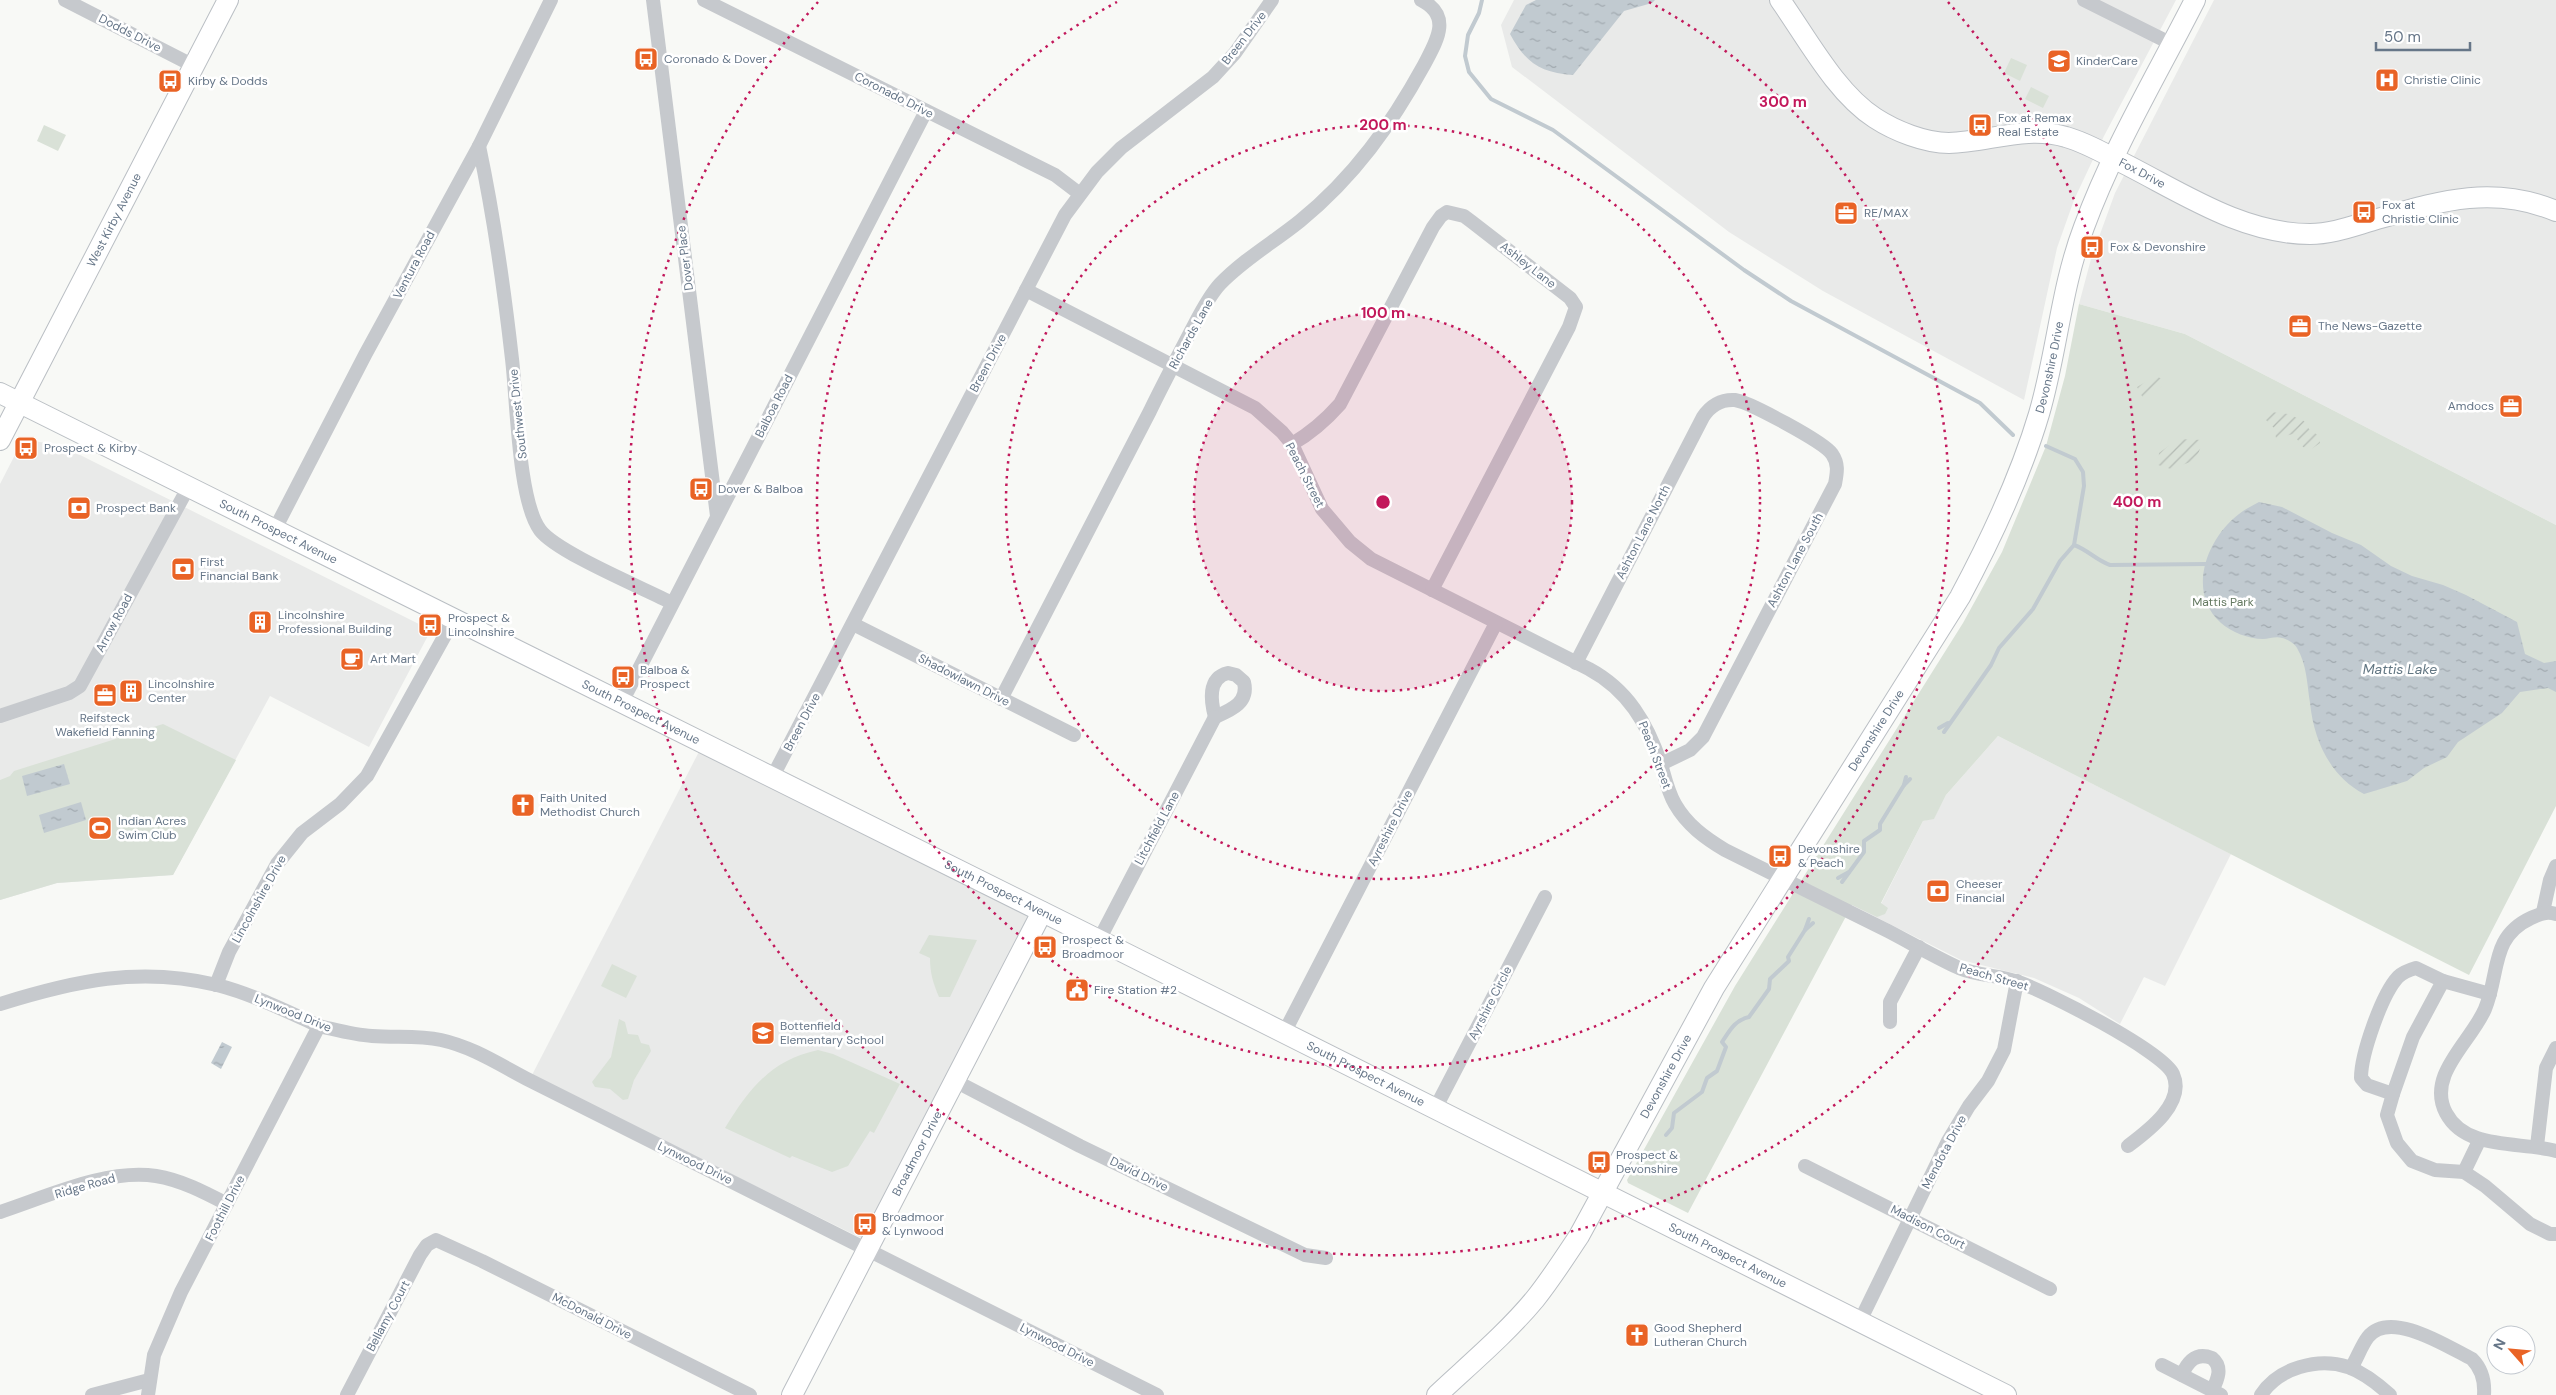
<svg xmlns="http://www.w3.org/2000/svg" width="2556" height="1395" viewBox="0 0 2556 1395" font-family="'DM Sans',sans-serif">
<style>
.built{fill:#e9eae9}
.green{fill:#d9e1d7}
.garden{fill:url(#garden-furrows)}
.water{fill:url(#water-ripples)}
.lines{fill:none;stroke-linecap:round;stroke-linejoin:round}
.stream{stroke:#c1cad0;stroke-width:4}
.secondary-casing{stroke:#babfc4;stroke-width:22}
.street{stroke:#c6c9cd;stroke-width:14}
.secondary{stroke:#fff;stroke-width:20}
.ring{fill:none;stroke:#c2185b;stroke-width:2.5;stroke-dasharray:2.5 5}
.labels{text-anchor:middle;stroke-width:5;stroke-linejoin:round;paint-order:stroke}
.street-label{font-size:12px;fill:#667688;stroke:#fff}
.poi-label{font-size:12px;fill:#667688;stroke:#fff;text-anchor:start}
.park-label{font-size:12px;fill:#657a62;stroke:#fff}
.water-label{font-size:14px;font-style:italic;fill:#637783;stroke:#fff}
.centre{fill:#c2185b;stroke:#fff;stroke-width:2.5}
.ring-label{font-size:15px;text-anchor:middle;font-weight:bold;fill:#c2185b;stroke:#fff;stroke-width:5;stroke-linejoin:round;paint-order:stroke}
</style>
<defs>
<pattern id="garden-furrows" width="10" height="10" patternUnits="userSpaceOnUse" patternTransform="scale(1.25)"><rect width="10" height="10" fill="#d9e1d7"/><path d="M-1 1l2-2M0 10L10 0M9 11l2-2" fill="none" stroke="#b4bbb4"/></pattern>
<pattern id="water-ripples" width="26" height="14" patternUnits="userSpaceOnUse" patternTransform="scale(1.25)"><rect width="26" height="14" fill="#c1cad0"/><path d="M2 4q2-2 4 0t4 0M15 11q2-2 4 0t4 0" fill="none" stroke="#a1a9af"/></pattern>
</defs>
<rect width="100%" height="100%" fill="#f8f9f6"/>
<g class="built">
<polygon points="1514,0 2176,0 2104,136 2074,200 2057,248 2024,400 1823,291 1729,232 1512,67 1501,25"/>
<polygon points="2214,0 2556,0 2556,525 2185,334 2079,304 2091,259 2115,193"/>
<polygon points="33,441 60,445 431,630 369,747 270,696 173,875 57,883 0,900 0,484 18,449"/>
<polygon points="1998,736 2231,854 2165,986 2144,977 2120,1024 2079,998 2034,978 1961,960 1852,905 1881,904 1923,821 1934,818 1946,795"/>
<polygon points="704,742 1036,913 865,1240 532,1075"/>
</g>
<g class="green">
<polygon points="2011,58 2027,65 2020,81 2004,73"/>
<polygon points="2031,87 2049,96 2043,108 2025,99"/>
<polygon points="44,125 66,135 58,151 37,141"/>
<polygon points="2079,304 2185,334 2556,525 2556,806 2469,975 1998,736 1946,795 1934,819 1923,821 1881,903 1888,908 1885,914 1877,917 1852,905 1688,1213 1628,1183 1627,1180 1735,986 1963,623 2002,552 2046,446 2065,376"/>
<polygon points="163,724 236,760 173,875 57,883 0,900 0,780 10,776 14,771"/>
<path d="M929 935 977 940 950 997H939C933 983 930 973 930 958L919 953Z"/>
<polygon points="612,964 637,976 626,998 601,986"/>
<polygon points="619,1019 625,1022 628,1034 638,1035 641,1043 649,1045 651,1051 634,1080 628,1099 623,1100 610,1089 595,1087 592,1082 611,1057"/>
<path d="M818 1050 833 1054 900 1084 874 1133 870 1131 848 1166 832 1172 792 1156 790 1158 725 1128C749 1089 771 1060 818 1050Z"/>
</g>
<g class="garden">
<polygon points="2156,376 2162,379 2162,386 2144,400 2137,387"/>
<polygon points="2271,412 2288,414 2304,421 2309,429 2319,436 2320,443 2310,450 2303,447 2293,434 2276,438 2274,428 2264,418"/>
<polygon points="2178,439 2203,440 2196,460 2171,469 2158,465 2159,453"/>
</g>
<g class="water">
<path d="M1536 0H1655L1652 3 1624 11 1573 75C1540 73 1525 62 1510 34L1526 5Z"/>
<path d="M2259 502 2282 507 2332 533 2361 545 2391 566 2412 576 2443 585 2466 595 2517 622 2525 654 2544 663 2556 661V692L2548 688 2520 692 2502 713 2458 742 2447 757 2424 768 2407 781 2364 794C2330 776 2314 741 2310 703 2307 684 2307 665 2297 648 2295 644 2287 639 2282 638 2276 636 2269 639 2263 639 2249 639 2231 632 2221 623 2186 592 2207 538 2239 514 2245 509 2252 506 2259 502Z"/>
<polygon points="64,764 70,784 27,796 22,776"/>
<polygon points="81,802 86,820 44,833 39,815"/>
<polygon points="222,1042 232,1047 221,1069 211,1063"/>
</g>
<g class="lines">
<g class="stream">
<polyline points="1482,0 1479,13 1468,35 1465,56 1469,72 1491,99 1553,130 1744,270 1791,301 1980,403 2013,435"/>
<path d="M2074 545C2088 550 2096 560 2110 565L2206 564"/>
<polyline points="1939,728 1948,723"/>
<polyline points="1944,732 1991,665 1999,648 2033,609 2060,561 2074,545 2084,486 2083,472 2075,459 2046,446"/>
<polyline points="1904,785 1906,777"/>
<polyline points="1838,878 1849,872"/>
<polyline points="1842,882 1864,852 1864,841 1880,830 1880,824 1904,785 1910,779"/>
<polyline points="1805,930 1809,919"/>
<path d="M1666 1135 1672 1128 1674 1113 1702 1092 1707 1078 1717 1071 1726 1047 1722 1042C1730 1030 1735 1020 1749 1017L1769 989 1770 979 1789 961 1788 957 1805 930 1813 923"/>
</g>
<g class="secondary-casing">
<g id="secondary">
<path id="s1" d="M1780 0C1807 38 1836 93 1875 118 1895 131 1925 143 1949 143 1988 142 2027 125 2066 137 2084 142 2100 151 2117 160 2178 190 2240 234 2310 234 2332 234 2353 226 2374 220 2437 202 2491 184 2556 211"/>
<path id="s2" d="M0 393 1099 940 2006 1395"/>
<path id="s3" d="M0 440 228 0"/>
<path id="s4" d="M792 1395 1042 912"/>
<path id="s5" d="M1437 1395C1470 1364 1506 1334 1535 1299 1551 1279 1565 1257 1579 1236L1714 988 1960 597C1991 539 2020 478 2039 414 2057 353 2061 287 2084 227 2113 148 2157 75 2195 0"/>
</g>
</g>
<g class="street">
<polyline points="65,0 194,66"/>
<polyline points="653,0 717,516"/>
<polyline points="704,0 1055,175 1080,194"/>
<polyline points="2084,0 2172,44"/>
<path d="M479 146C494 217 504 288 512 359 517 400 518 500 540 530 556 552 643 588 672 603"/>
<path d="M1026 290 1255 408 1282 432 1292 444 1322 509 1350 542 1371 559 1589 669C1628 690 1647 723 1661 764 1665 778 1668 792 1675 804 1687 825 1705 838 1725 850 1780 877 1834 904 1888 931 1911 943 1935 957 1959 968 1978 976 1999 975 2018 982 2045 991 2163 1051 2173 1074 2186 1103 2148 1131 2128 1146"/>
<path d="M1292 444C1311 433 1325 421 1340 404L1433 227 1441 216 1447 212 1464 216 1472 222 1570 298 1576 307 1569 327 1432 590"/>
<polyline points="275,529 365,355 479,146 551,0"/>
<polyline points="853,624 1074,735"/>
<path d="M1576 663 1703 417C1710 406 1721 399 1735 400 1749 402 1824 442 1832 454 1839 464 1837 473 1835 484L1703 737 1690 750 1661 764"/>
<path d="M1228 673 1236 675 1244 682C1249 703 1231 710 1215 717 1211 702 1207 678 1228 673Z"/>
<path d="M1001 699C1051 603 1100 507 1150 411 1163 384 1177 358 1191 331 1199 316 1208 297 1220 284 1244 259 1274 242 1300 221 1354 177 1391 125 1424 65 1436 42 1453 16 1421 0"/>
<polyline points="622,702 926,111"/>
<polyline points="0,716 69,693 80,686 189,486"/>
<polyline points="772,778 1065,215 1097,172 1121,148 1213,77 1235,53 1272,0"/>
<polyline points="2543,912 2550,880 2556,866"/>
<path d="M2556 914C2546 911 2540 914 2531 918 2490 937 2500 973 2485 1009 2471 1042 2426 1075 2446 1113 2466 1151 2520 1141 2556 1151"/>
<polyline points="1099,940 1215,717"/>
<polyline points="2443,981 2413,1037 2393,1094 2387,1115 2397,1143 2412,1161 2435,1170 2464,1172 2485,1186 2530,1224 2550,1234 2556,1234"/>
<polyline points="216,985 229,952 277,864 302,833 340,804 367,776 454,619"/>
<path d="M0 1004C74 981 139 966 217 985 252 994 286 1011 319 1026 337 1030 354 1035 372 1036 395 1038 418 1035 441 1040 473 1047 500 1065 529 1080L1157 1395"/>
<polyline points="1890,1022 1890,1002 1919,947"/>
<polyline points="1284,1033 1496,623"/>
<polyline points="955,1081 1080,1146 1305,1255 1326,1258"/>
<path d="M2393 1094 2367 1085 2361 1078C2361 1054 2382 994 2398 977 2403 972 2409 970 2416 968L2443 981 2490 994"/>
<polyline points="1435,1109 1545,897"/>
<polyline points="2537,1146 2546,1068 2556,1048"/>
<polyline points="1805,1166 2050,1289"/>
<polyline points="2464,1172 2479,1141"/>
<path d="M0 1212C46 1197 108 1168 156 1176 181 1180 204 1192 227 1204"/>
<polyline points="1860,1321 1948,1141 1969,1106 1988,1081 2004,1050 2017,981"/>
<polyline points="2162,1365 2221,1395"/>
<path d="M2351 1368C2357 1359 2361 1346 2368 1337 2390 1309 2448 1347 2472 1359 2482 1369 2485 1381 2484 1395"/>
<path d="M2182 1375C2188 1361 2196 1352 2212 1358 2223 1367 2218 1379 2212 1391"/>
<polyline points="92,1395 149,1380"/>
<polyline points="148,1395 154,1355 181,1292 319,1026"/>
<polyline points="347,1395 420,1255 427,1245 436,1240 482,1261 750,1395"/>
<path d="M2261 1395C2278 1368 2318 1357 2348 1367 2364 1373 2378 1384 2390 1395"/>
</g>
<use href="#secondary" class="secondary"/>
</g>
<circle cx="1383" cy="502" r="189" fill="#c2185b" fill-opacity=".12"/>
<g class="ring">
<circle cx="1383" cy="502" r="189"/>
<circle cx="1383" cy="502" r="377"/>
<path d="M1649 2A566 566 0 1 1 1117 2"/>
<path d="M1948 2A754 754 0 1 1 818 2"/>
</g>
<defs>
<g id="bus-square" transform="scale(1.25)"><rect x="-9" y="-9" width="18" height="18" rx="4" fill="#e96325" stroke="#fff"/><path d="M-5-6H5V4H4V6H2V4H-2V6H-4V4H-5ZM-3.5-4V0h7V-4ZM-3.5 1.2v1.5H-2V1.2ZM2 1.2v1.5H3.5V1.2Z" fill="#fff"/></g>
<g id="school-square" transform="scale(1.25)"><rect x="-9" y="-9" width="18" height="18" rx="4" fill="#e96325" stroke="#fff"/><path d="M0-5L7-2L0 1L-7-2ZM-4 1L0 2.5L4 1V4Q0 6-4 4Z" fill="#fff"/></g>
<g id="hospital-square" transform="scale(1.25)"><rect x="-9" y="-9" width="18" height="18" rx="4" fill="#e96325" stroke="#fff"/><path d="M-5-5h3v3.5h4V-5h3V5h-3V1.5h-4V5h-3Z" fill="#fff"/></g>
<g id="office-square" transform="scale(1.25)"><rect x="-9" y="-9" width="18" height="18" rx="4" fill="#e96325" stroke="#fff"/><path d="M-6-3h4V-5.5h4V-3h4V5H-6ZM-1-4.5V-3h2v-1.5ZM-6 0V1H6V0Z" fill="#fff"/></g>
<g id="bank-square" transform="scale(1.25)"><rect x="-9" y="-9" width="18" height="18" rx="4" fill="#e96325" stroke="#fff"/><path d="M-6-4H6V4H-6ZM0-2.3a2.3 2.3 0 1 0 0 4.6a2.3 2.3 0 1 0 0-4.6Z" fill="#fff"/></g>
<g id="building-square" transform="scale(1.25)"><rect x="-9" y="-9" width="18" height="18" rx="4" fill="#e96325" stroke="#fff"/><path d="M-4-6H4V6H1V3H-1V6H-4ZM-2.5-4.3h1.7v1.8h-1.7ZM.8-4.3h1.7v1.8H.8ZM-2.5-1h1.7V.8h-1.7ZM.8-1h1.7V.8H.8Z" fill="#fff"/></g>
<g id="cafe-square" transform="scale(1.25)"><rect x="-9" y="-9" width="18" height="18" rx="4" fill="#e96325" stroke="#fff"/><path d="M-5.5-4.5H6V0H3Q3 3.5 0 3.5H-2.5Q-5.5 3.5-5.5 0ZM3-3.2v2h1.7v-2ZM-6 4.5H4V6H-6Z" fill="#fff"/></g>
<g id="church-square" transform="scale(1.25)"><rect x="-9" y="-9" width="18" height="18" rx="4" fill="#e96325" stroke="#fff"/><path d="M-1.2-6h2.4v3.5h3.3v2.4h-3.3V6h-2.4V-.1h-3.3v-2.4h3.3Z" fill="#fff"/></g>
<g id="stadium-square" transform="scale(1.25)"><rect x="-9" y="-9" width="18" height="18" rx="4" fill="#e96325" stroke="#fff"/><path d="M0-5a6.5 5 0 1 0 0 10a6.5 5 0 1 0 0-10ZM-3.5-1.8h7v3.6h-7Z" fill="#fff"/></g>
<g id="civic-square" transform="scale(1.25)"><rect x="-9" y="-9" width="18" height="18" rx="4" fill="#e96325" stroke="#fff"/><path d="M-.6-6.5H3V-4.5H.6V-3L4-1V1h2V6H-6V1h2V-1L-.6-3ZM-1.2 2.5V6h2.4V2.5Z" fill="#fff"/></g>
</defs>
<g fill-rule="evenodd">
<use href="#bus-square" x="646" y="59"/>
<use href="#school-square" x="2059" y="61"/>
<use href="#hospital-square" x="2387" y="80"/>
<use href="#bus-square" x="170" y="81"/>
<use href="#bus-square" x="1980" y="125"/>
<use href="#bus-square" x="2364" y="212"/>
<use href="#office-square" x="1846" y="213"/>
<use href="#bus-square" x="2092" y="247"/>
<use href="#office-square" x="2300" y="326"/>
<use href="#office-square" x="2511" y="406"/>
<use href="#bus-square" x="26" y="448"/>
<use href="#bus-square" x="701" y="489"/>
<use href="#bank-square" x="79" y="508"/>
<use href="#bank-square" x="183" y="569"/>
<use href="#building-square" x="260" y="622"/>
<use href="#bus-square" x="430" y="625"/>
<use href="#cafe-square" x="352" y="659"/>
<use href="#bus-square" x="623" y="677"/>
<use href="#building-square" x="131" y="691"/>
<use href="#office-square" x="105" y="695"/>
<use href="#church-square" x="523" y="805"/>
<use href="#stadium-square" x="100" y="828"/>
<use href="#bus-square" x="1780" y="856"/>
<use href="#bank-square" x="1938" y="891"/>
<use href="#bus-square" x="1045" y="947"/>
<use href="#civic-square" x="1077" y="990"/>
<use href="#school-square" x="763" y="1033"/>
<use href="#bus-square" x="1599" y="1162"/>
<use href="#bus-square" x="865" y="1224"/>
<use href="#church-square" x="1637" y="1335"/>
</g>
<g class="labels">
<g class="street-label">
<text transform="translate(130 33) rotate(27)" y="4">Dodds Drive</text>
<text transform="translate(1244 38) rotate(-52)" y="4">Breen Drive</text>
<text transform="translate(894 95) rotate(27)" y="4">Coronado Drive</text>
<text dy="4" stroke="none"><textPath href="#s1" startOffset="434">Fox Drive</textPath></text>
<text dy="4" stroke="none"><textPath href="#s3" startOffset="248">West Kirby Avenue</textPath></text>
<text transform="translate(685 258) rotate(-97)" y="4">Dover Place</text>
<text transform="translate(414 265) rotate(-62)" y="4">Ventura Road</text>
<text transform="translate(1528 265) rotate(38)" y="4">Ashley Lane</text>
<text transform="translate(1191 334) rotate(-61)" y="4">Richards Lane</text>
<text transform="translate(988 363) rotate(-62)" y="4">Breen Drive</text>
<text dy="4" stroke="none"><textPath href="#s5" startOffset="1206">Devonshire Drive</textPath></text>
<text transform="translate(774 406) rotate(-63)" y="4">Balboa Road</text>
<text transform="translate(518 414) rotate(-96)" y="4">Southwest Drive</text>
<text transform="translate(1305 475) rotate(63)" y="4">Peach Street</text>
<text dy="4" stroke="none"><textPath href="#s2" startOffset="311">South Prospect Avenue</textPath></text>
<text transform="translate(1643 532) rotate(-63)" y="4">Ashton Lane North</text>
<text transform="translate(1795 560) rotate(-62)" y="4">Ashton Lane South</text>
<text transform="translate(114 623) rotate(-62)" y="4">Arrow Road</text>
<text transform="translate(964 680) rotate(27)" y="4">Shadowlawn Drive</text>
<text dy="4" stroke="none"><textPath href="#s2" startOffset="716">South Prospect Avenue</textPath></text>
<text transform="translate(802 722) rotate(-62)" y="4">Breen Drive</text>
<text dy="4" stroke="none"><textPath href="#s5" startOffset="801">Devonshire Drive</textPath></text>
<text transform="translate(1655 755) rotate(69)" y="4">Peach Street</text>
<text transform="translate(1157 828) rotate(-62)" y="4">Litchfield Lane</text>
<text transform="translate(1390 828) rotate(-63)" y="4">Ayreshire Drive</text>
<text dy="4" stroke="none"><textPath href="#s2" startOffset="1121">South Prospect Avenue</textPath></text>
<text transform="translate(259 899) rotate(-61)" y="4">Lincolnshire Drive</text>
<text transform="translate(1994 977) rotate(16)" y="4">Peach Street</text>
<text transform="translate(1490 1003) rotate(-63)" y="4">Ayrshire Circle</text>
<text transform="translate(293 1013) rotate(22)" y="4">Lynwood Drive</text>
<text dy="4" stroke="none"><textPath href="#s2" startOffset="1526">South Prospect Avenue</textPath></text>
<text dy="4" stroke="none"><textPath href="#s5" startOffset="396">Devonshire Drive</textPath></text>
<text transform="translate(1944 1152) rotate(-62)" y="4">Mendota Drive</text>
<text dy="4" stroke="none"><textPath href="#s4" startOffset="272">Broadmoor Drive</textPath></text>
<text transform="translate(695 1163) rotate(26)" y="4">Lynwood Drive</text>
<text transform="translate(1139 1174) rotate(26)" y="4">David Drive</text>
<text transform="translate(85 1186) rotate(-16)" y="4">Ridge Road</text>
<text transform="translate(225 1208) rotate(-63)" y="4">Foothill Drive</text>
<text transform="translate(1928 1227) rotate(27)" y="4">Madison Court</text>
<text dy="4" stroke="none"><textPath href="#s2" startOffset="1931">South Prospect Avenue</textPath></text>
<text transform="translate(388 1316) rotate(-62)" y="4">Bellamy Court</text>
<text transform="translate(592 1316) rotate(27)" y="4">McDonald Drive</text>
<text transform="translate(1057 1345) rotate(27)" y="4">Lynwood Drive</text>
</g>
<g class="poi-label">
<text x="664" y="63">Coronado &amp; Dover</text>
<text x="2076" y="65">KinderCare</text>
<text x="2404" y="84">Christie Clinic</text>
<text x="188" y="85">Kirby &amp; Dodds</text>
<text x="1998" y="122">Fox at Remax<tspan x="1998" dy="14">Real Estate</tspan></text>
<text x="2382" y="209">Fox at<tspan x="2382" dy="14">Christie Clinic</tspan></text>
<text x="1864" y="217">RE/MAX</text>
<text x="2110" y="251">Fox &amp; Devonshire</text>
<text x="2318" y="330">The News-Gazette</text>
<text x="2494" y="410" text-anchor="end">Amdocs</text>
<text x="44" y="452">Prospect &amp; Kirby</text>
<text x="718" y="493">Dover &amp; Balboa</text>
<text x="96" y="512">Prospect Bank</text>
<text x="200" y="566">First<tspan x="200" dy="14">Financial Bank</tspan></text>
<text x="278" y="619">Lincolnshire<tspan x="278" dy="14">Professional Building</tspan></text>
<text x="448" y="622">Prospect &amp;<tspan x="448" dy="14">Lincolnshire</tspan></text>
<text x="370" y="663">Art Mart</text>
<text x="640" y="674">Balboa &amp;<tspan x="640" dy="14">Prospect</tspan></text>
<text x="148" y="688">Lincolnshire<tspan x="148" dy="14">Center</tspan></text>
<text x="105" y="722" text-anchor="middle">Reifsteck<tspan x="105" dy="14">Wakefield Fanning</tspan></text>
<text x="540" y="802">Faith United<tspan x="540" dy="14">Methodist Church</tspan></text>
<text x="118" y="825">Indian Acres<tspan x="118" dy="14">Swim Club</tspan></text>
<text x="1798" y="853">Devonshire<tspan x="1798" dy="14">&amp; Peach</tspan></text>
<text x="1956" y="888">Cheeser<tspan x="1956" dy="14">Financial</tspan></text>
<text x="1062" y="944">Prospect &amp;<tspan x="1062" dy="14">Broadmoor</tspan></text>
<text x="1094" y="994">Fire Station #2</text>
<text x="780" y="1030">Bottenfield<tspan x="780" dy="14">Elementary School</tspan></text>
<text x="1616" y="1159">Prospect &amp;<tspan x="1616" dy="14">Devonshire</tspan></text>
<text x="882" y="1221">Broadmoor<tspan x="882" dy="14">&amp; Lynwood</tspan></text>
<text x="1654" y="1332">Good Shepherd<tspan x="1654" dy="14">Lutheran Church</tspan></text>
</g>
<g class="park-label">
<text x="2223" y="606">Mattis Park</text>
</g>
<g class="water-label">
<text x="2400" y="674">Mattis Lake</text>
</g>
</g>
<circle cx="1383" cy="502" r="8" class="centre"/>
<g class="ring-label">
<text x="1783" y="107">300 m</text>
<text x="1383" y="130">200 m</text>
<text x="1383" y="318">100 m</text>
<text x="2137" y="507">400 m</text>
</g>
<g transform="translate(2511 1350) rotate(297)"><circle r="24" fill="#ffffff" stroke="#c2c8cf"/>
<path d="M0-4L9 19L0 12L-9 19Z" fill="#e96325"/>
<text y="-8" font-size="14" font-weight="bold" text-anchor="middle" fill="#667688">N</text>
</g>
<path d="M2376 42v8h94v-8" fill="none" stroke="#667688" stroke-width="2.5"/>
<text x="2384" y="42" font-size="15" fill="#667688" stroke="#ffffff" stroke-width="4" paint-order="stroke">50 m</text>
</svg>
